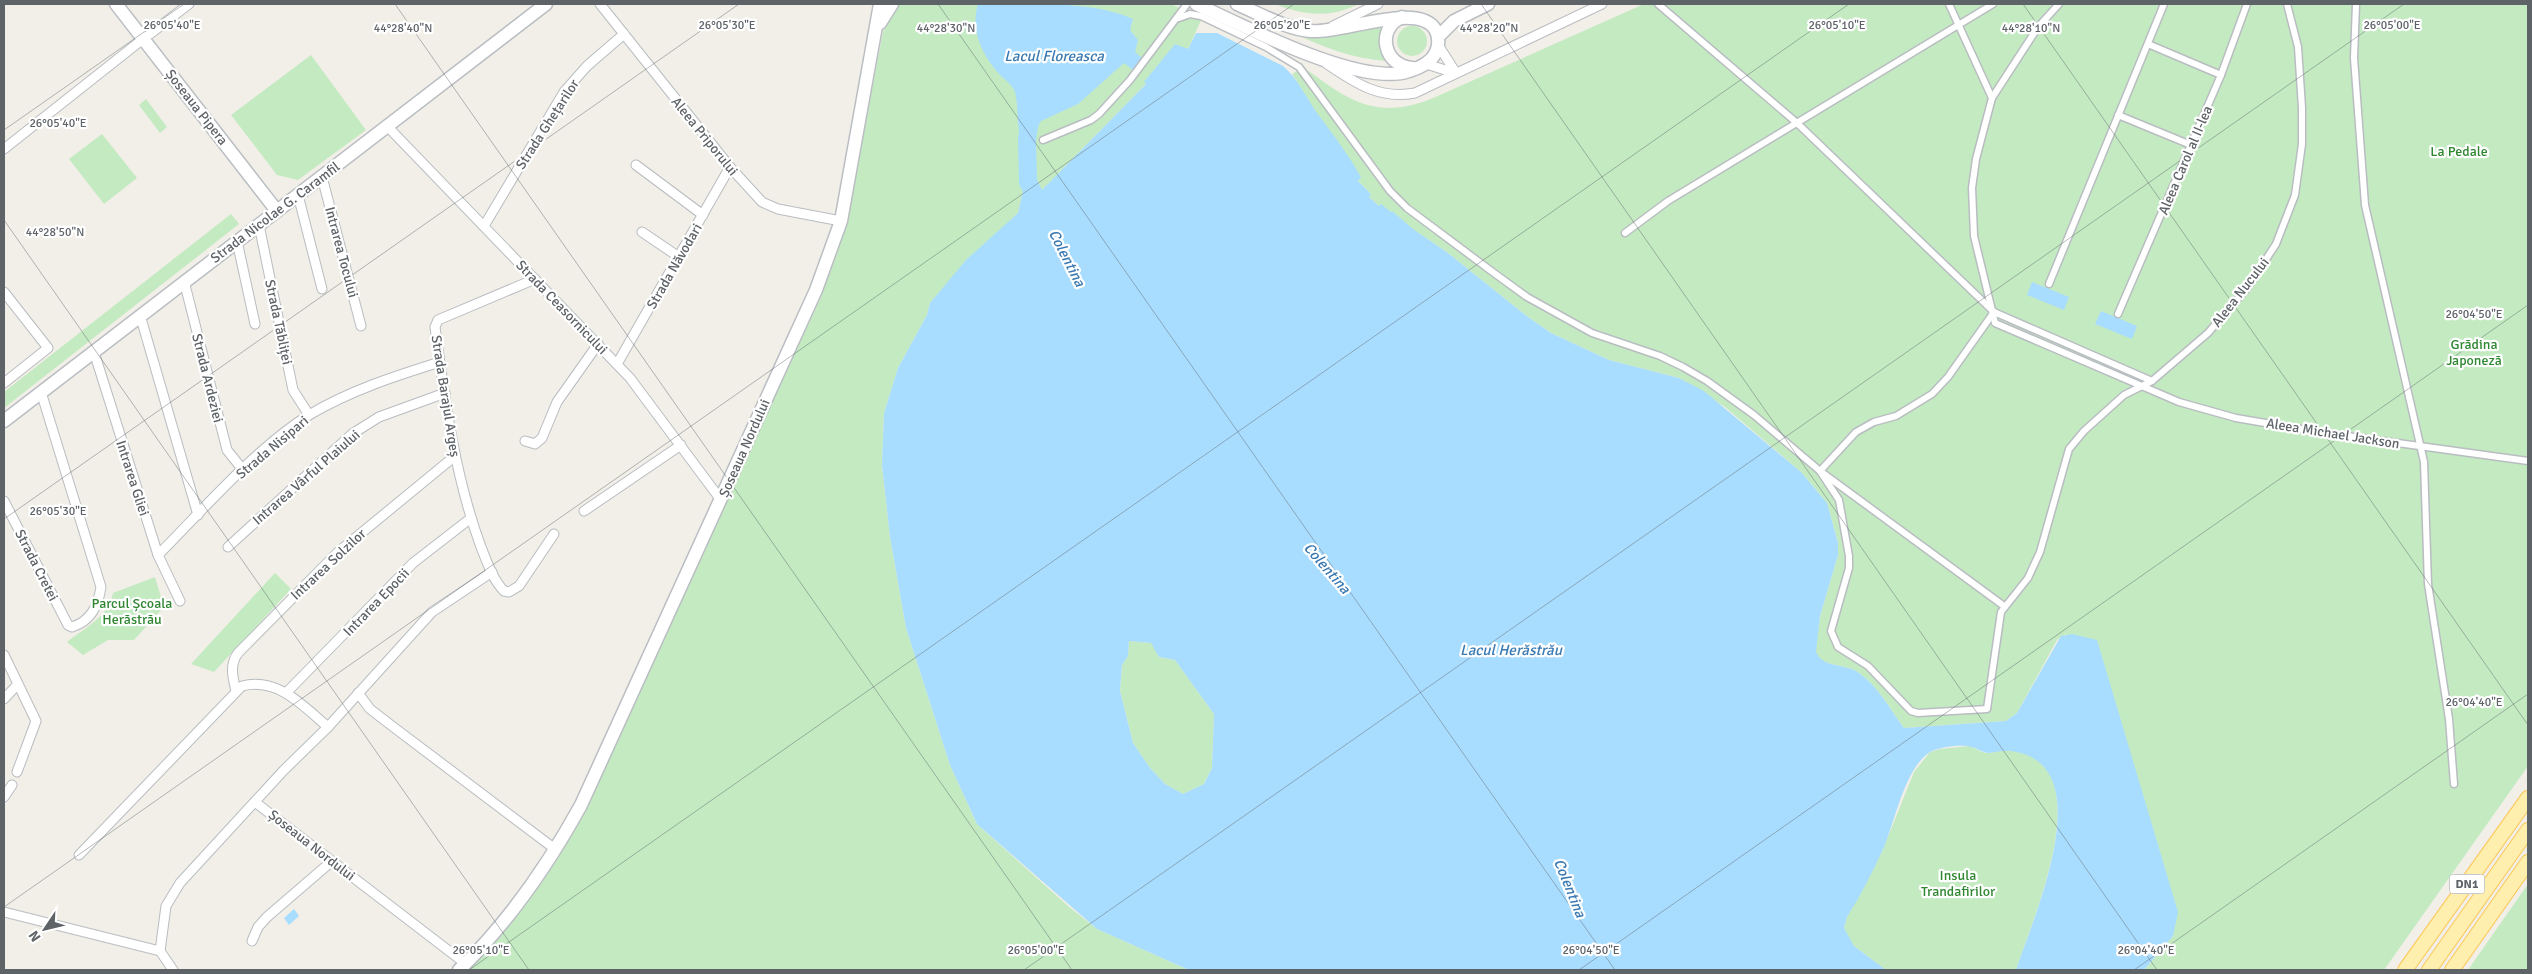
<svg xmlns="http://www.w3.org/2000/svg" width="2532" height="974" viewBox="0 0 2532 974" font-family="Signika,sans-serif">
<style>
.green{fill:#c4eac2}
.water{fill:#a9ddff;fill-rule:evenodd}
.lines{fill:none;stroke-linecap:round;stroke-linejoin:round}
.river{stroke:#a9ddff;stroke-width:18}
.pedestrian-casing{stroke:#b9bdc1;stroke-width:9}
.minor-casing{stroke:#b9bdc1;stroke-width:11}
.secondary-casing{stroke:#babec3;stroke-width:15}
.primary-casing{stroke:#fcc756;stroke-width:16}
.pedestrian{stroke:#fff;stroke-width:6}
.minor{stroke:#fff;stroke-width:9}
.secondary{stroke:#fff;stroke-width:12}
.primary{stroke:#ffefae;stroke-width:14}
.ticks{fill:none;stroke:#5e6368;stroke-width:1;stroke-opacity:0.45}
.labels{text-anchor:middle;stroke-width:4.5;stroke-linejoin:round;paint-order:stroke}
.shield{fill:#fff;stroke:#8e9295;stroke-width:1}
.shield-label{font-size:12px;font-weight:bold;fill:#5e6368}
.street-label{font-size:14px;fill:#5e6368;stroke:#fff}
.park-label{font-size:14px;fill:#2f8630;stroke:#fff}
.water-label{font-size:15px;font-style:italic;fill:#3a79b1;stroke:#fff}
.ticks-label{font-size:12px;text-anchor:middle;fill:#5e6368;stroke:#fff;stroke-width:4.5;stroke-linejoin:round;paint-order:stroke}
</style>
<rect width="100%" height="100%" fill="#f1efe7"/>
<g class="green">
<polygon points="896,4 1171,4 1202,18 1188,49 1155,68 1146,84 1041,191 1035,191 1031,182 1025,183 1018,213 930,303 927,315 898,368 884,413 882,465 890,537 906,628 950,765 977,824 1068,906 1097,929 1189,970 462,970 552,862 724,507 821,297 848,216 883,32"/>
<path d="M1275 4H1359C1330 18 1305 16 1275 4Z"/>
<path d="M1644 4H2528V766L2384 970H2144L2173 936 2066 634 2057 640 2017 713 2006 721 1904 728C1890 709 1877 684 1856 671 1843 664 1822 667 1815 652L1820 616 1838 555V543L1827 503 1801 472 1725 407 1679 378 1609 360 1551 333 1528 317 1448 253 1379 206 1369 197 1371 194 1358 181 1292 74 1303 67C1347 99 1374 121 1431 99Z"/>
<circle cx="1412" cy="41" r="15"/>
<path d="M1384 27 1387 61C1353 59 1323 47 1293 33L1325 37Z"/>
<polygon points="311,55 366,130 298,180 277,175 231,115"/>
<polygon points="146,99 167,127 160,133 139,105"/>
<polygon points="102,134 137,178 104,204 69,159"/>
<polygon points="231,214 239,224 4,408 4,392"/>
<polygon points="275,573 291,589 214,672 191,664"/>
<path d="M155 577 164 607 134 640H108L83 655 67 642C84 629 109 616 113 593Z"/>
<polygon points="1129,641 1152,643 1159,657 1175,660 1214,714 1212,768 1204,784 1183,794 1165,784 1150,768 1133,743 1120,691 1122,665 1128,656"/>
<path d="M1970 746C1975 748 1982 753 1987 753 1991 753 1995 751 1998 750 2010 749 2025 752 2035 758 2089 794 2031 923 2016 970H1886L1854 946 1848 938 1844 928 1847 917 1885 844 1914 772 1930 752 1940 749Z"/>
<polygon points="2528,884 2528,970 2468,970"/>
</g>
<g class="water">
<path d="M978 4C1025 4 1092 0 1133 19L1130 30 1138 40 1135 52 1142 58 1133 70 1124 63 1078 104 1041 121 1031 138H1021C1016 122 1019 107 1015 92 1012 84 1005 80 1000 75 982 55 970 30 978 4Z"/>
<path d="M1196 33H1217L1283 66C1298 79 1306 97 1317 113 1333 134 1348 154 1361 177L1358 181 1371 194 1369 197 1379 206 1381 204 1391 212 1392 211 1413 229 1448 253 1528 317 1551 333 1609 360 1679 378 1704 391 1801 472 1827 503 1838 543V555L1820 616 1816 652C1822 667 1843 664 1856 671 1877 684 1890 709 1904 728L2006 721 2017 713 2061 636 2072 634 2097 640 2178 912 2173 936 2144 970H2016C2032 920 2104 763 2011 751 2003 750 1997 752 1989 753 1983 753 1977 748 1971 747 1962 744 1939 747 1930 752 1905 768 1895 821 1884 847 1873 871 1861 895 1847 917L1844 928 1854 946 1886 970H1189L1097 929 977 824 950 765 906 628 890 537 882 465 884 413 898 368 927 315 930 303 966 260 1018 213 1025 183 1031 182 1035 191H1041L1146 84 1144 82 1175 44 1188 49ZM1129 641 1151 643 1159 657 1175 660 1214 714 1212 768 1204 784 1183 794 1165 784 1150 768 1133 743 1120 691 1122 665 1128 656Z"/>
<polygon points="2032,282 2069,297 2064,310 2027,295"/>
<polygon points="2101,311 2137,326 2132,339 2095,324"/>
<polygon points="294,909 299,916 289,925 284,918"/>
</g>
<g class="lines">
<polyline class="river" points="1031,115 1027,139 1028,182 1038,202"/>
<g class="pedestrian-casing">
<g id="pedestrian">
<polyline points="1658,4 1797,123 1994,312 2152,381"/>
<polyline points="1949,4 1992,98"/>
<polyline points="2059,4 2038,27 1992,98 1976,159 1972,188 1974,236 1995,323 2179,402 2236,418 2318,432 2528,461"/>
<polyline points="2356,4 2354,58 2365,205 2424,462 2428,584 2449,719 2454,784"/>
<polyline points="1179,18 1190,14 1201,16 1266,47 1299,67 1390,191 1407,208 1494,273 1527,297 1592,333 1660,356 1683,367 1707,381 1754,415 1820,471 1839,500 1849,556 1849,568 1831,631 1838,647 1868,666 1911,711 1918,713 1987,709 2001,612 2028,578 2040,552 2069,449 2084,431 2124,395 2152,381 2208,333 2248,287 2276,244 2295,195 2302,144 2302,108 2298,47 2287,4"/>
<polyline points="2148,44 2221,75"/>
<polyline points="2118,115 2191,145"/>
<polyline points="1043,140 1091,120 1099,114 1130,80 1187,4"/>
<polyline points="1625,233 1668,201 1993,4"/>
<polyline points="2049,284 2164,4"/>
<polyline points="1994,312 1948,377 1932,394 1896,416 1874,422 1856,432 1820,471 2004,606"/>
<polyline points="2118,314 2221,75 2247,4"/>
</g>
</g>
<g class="minor-casing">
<g id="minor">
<polyline points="600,4 730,167 762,202 778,209 841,221"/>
<polyline points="1333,26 1378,4"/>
<polyline points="150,34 189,4"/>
<polyline points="1438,45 1456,73"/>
<path d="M1327 64C1355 83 1380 100 1415 93L1602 4"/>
<polyline points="1426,64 1455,73"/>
<polyline points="387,126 630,378 721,500"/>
<polyline points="4,149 143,39"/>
<polyline points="636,165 703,215"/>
<polyline points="322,177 361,326"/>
<polyline points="298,195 322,289"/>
<polyline points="259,225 293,390 309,415"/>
<polyline points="484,226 564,92 587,66 624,34"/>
<polyline points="642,232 679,257"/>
<polyline points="237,241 255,324"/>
<path d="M535 279 438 320 435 327C445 401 455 477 481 547 487 562 493 580 504 591L509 592 519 586 554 534"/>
<polyline points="184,281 227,450 243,470"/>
<polyline points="4,292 48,348 4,383"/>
<polyline points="140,315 198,515"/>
<polyline points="94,352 158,555 180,601"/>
<polyline points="617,364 730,167"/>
<polyline points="525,441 535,444 542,438 557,402 598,344"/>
<path d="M4 501 68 625 72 627C91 621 98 606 101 587L41 392"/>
<polyline points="584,511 681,445"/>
<polyline points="228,547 352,434 379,417 445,393"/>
<path d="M158 555C202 511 257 447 309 415 349 391 395 376 440 362"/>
<polyline points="4,655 36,721 17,772"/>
<path d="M236 691C233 678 229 665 238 653L337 553 455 456"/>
<polyline points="287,692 413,563 471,518"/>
<polyline points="358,693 370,709 396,729 555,849"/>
<polyline points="4,699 18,684"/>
<polyline points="4,797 12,785"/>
<polyline points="255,802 466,964"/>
<path d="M79 855 242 686C278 677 303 706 328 727"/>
<polyline points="4,912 160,951"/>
<polyline points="252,941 258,927 267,917 332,861"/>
<polyline points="173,970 160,951 166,906 180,883 283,771 328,727 432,612 492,572"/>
</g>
</g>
<g class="secondary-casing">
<g id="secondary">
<polyline points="116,4 277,211"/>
<path d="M1196 4C1242 25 1361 88 1409 71 1419 68 1431 63 1436 52 1439 45 1439 38 1436 31 1421 0 1340 34 1311 31 1286 29 1260 14 1237 4"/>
<path d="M1402 17C1375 29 1384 67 1413 68"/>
<polyline points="880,23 892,4"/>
<polyline points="1438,37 1454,21 1488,4"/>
<polyline points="4,421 546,4"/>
<path d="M459 970C508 923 548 865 581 805L816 290 841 221 880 4"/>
</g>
</g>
<g class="primary-casing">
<g id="primary">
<polyline points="2405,970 2528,798"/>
<polyline points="2429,970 2528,830"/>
<polyline points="2452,970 2528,862"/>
</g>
</g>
<use href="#pedestrian" class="pedestrian"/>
<use href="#minor" class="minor"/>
<use href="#secondary" class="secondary"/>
<use href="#primary" class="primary"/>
</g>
<path class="ticks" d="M395 4 1072 970M938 4 1615 970M1481 4 2157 970M2023 4 2528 725M4 130 184 4M4 220 529 970M4 519 739 4M4 907 1294 4M469 970 1849 4M1024 970 2404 4M1579 970 2528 305M2134 970 2528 694"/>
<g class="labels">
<rect class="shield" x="2449.5" y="874.5" width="35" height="19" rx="4"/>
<g class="shield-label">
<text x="2467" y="888">DN1</text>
</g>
<g class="street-label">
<text transform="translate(197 107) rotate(52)" y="5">Șoseaua Pipera</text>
<text transform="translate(547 124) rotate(-57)" y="5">Strada Ghețarilor</text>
<text transform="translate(705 136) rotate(51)" y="5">Aleea Priporului</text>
<text transform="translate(2185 160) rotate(-67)" y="5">Aleea Carol al II-lea</text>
<text transform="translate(275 212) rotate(-37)" y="5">Strada Nicolae G. Caramfil</text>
<text transform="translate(342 252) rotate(75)" y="5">Intrarea Tocului</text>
<text transform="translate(674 266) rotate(-60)" y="5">Strada Năvodari</text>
<text transform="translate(2240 292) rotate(-52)" y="5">Aleea Nucului</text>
<text transform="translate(562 307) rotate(46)" y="5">Strada Ceasornicului</text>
<text transform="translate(279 322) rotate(78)" y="5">Strada Tăbliței</text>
<text transform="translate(208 378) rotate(76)" y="5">Strada Ardeziei</text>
<text transform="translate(446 396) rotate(81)" y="5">Strada Barajul Argeș</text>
<text transform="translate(2333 433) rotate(9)" y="5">Aleea Michael Jackson</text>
<text transform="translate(272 447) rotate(-40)" y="5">Strada Nisipari</text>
<text transform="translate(744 448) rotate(-66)" y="5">Șoseaua Nordului</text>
<text transform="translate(306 477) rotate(-41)" y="5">Intrarea Vârful Plaiului</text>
<text transform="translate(133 478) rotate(72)" y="5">Intrarea Gliei</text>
<text transform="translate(328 564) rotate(-43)" y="5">Intrarea Solzilor</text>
<text transform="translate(37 565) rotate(63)" y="5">Strada Cretei</text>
<text transform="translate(376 602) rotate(-46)" y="5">Intrarea Epocii</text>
<text transform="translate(312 845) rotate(38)" y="5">Șoseaua Nordului</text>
</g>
<g class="park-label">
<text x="2459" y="156">La Pedale</text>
<text x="2474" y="349">Grădina<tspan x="2474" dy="16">Japoneză</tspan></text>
<text x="132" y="608">Parcul Școala<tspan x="132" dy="16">Herăstrău</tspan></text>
<text x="1958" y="880">Insula<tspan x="1958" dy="16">Trandafirilor</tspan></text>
</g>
<g class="water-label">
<text x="1054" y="61">Lacul Floreasca</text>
<text transform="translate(1067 258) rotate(63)" y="5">Colentina</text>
<text transform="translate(1327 568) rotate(49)" y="5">Colentina</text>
<text x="1511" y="655">Lacul Herăstrău</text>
<text transform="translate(1570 888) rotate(68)" y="5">Colentina</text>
</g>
</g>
<g class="ticks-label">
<text x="172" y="29">26°05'40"E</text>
<text x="1837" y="29">26°05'10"E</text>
<text x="727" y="29">26°05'30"E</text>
<text x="1282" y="29">26°05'20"E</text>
<text x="2392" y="29">26°05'00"E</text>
<text x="403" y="32">44°28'40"N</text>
<text x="946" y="32">44°28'30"N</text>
<text x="1489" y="32">44°28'20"N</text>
<text x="2031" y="32">44°28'10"N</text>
<text x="58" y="127">26°05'40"E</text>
<text x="55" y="236">44°28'50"N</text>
<text x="2474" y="318">26°04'50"E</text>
<text x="58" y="515">26°05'30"E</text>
<text x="2474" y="706">26°04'40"E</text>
<text x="481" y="954">26°05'10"E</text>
<text x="1036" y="954">26°05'00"E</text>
<text x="1591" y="954">26°04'50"E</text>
<text x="2146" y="954">26°04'40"E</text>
</g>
<rect width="2532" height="974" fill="none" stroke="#5e6368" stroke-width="10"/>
<g transform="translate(45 929) rotate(235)" stroke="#ffffff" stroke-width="4" paint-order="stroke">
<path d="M0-4L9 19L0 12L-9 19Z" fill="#5e6368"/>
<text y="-8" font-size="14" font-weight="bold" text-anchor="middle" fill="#5e6368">N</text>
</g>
</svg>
